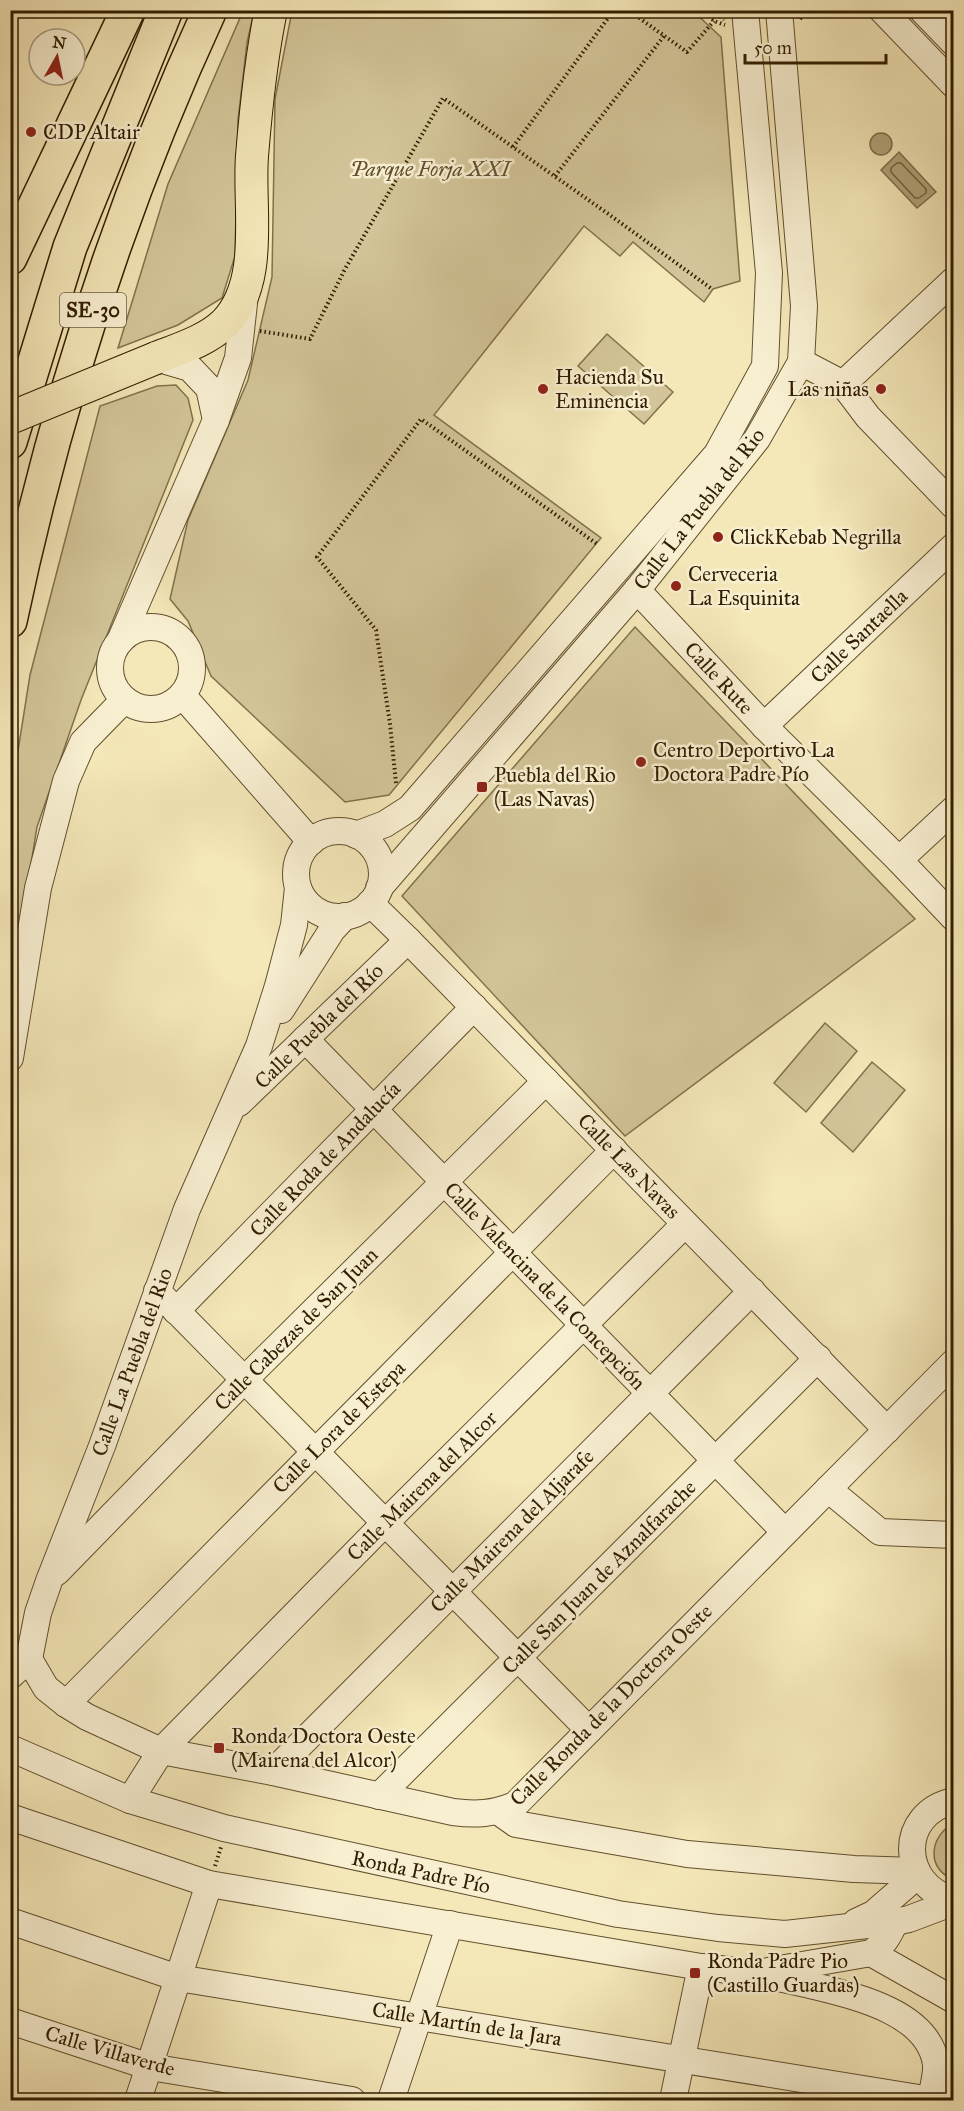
<svg xmlns="http://www.w3.org/2000/svg" width="964" height="2111" viewBox="0 0 964 2111" font-family="'IM FELL Great Primer',serif">
<style>
.green{fill:#d3c599;stroke:#82714c;stroke-width:1.5}
.water{fill:#b2a279;stroke:#7e6d49;stroke-width:1.5}
.lines{fill:none;stroke-linecap:round;stroke-linejoin:round}
.shore{stroke:#72603c;stroke-width:1.5}
.minor-casing{stroke:#62502e;stroke-width:28}
.major-casing{stroke:#311d00;stroke-width:34}
.highway-casing{stroke:#311d00;stroke-width:36}
.path{stroke:#311d00;stroke-width:4;stroke-dasharray:1.5 3;stroke-linecap:butt}
.minor{stroke:#f8efd1;stroke-width:26}
.major{stroke:#f4e7b8;stroke-width:32}
.highway{stroke:#f4e7b8;stroke-width:33}
.major-bridge-casing{stroke:#311d00;stroke-width:34;stroke-linecap:butt}
.major-bridge{stroke:#f4e7b8;stroke-width:32}
.poi-dot{fill:#8f2418;stroke:#f8efd1;stroke-width:2}
.labels{text-anchor:middle;stroke-width:5;stroke-linejoin:round;paint-order:stroke}
.shield{fill:#f8efd1;stroke:#6d5c3f;stroke-width:1.5}
.shield-label{font-size:20px;font-weight:bold;fill:#311d00}
.poi-label{font-size:21px;fill:#311d00;stroke:#f8efd1;text-anchor:start}
.park-label{font-size:21px;font-style:italic;fill:#624f2e;stroke:#f8efd1}
.street-label{font-size:21px;fill:#311d00;stroke:#f8efd1}
</style>
<rect width="100%" height="100%" fill="#f4e7b8"/>
<filter id="stains"><feTurbulence type="fractalNoise" baseFrequency=".00333" numOctaves="4"/><feColorMatrix values="0 0 0 0 .2 0 0 0 0 .09 0 0 0 0 .02 0 0 0 .5 -.17"/></filter>
<radialGradient id="worn" r=".72"><stop offset=".6" stop-color="#630" stop-opacity="0"/><stop offset="1" stop-color="#630" stop-opacity=".3"/></radialGradient>
<g class="green">
<polygon points="243,11 254,11 247,43 238,120 235,256 222,298 178,325 118,348 168,184"/>
<polygon points="292,11 693,11 721,37 740,281 713,289 704,302 633,242 620,256 584,226 434,415 601,538 389,795 345,802 211,676 188,621 170,599 188,520 248,380 272,277 275,99"/>
<polygon points="607,334 673,392 644,424 578,366"/>
<polygon points="176,385 188,398 193,420 81,700 37,827 11,986 11,795 30,675 100,406 157,386"/>
<polygon points="635,627 915,919 625,1136 402,896"/>
<polygon points="825,1023 857,1051 806,1112 774,1083"/>
<polygon points="872,1062 905,1090 853,1152 821,1123"/>
<path d="M951 1824H953V1880C927 1867 929 1841 951 1824Z"/>
</g>
<g class="water">
<circle cx="881" cy="144" r="11"/>
<polygon points="899,152 936,192 917,208 881,170"/>
</g>
<g class="lines">
<polygon class="shore" points="897,163 901,163 926,189 926,193 919,198 915,198 891,172 891,168"/>
<g class="minor-casing">
<g id="minor">
<polyline points="882,10 954,85"/>
<polyline points="922,10 954,43"/>
<polyline points="156,358 190,368 209,388 216,420"/>
<polyline points="801,362 843,384 868,417 954,506"/>
<polyline points="843,384 954,280"/>
<polyline points="637,590 764,726 899,860 954,918"/>
<circle cx="151" cy="668" r="41"/>
<polyline points="120,641 216,420 238,358 245,294"/>
<polyline points="183,696 311,842"/>
<polyline points="764,726 954,546"/>
<circle cx="339" cy="874" r="43"/>
<polyline points="356,835 385,824 410,808 717,454 765,366 769,273 745,10"/>
<polyline points="899,860 954,809"/>
<polyline points="379,888 637,590 757,439 801,362 804,306 779,10"/>
<polyline points="370,903 408,940 887,1430"/>
<polyline points="281,1010 332,930 345,916"/>
<polyline points="305,1039 785,1532"/>
<polyline points="10,1058 38,888 66,781 83,742 124,700"/>
<polyline points="239,1103 408,940"/>
<polyline points="157,1291 589,1730"/>
<polyline points="176,1311 474,1007"/>
<polyline points="828,1489 880,1532 954,1535"/>
<polyline points="57,1572 244,1380 546,1081"/>
<path d="M29 1659 46 1688 66 1704 87 1717 161 1751 273 1772 453 1812C476 1815 493 1814 515 1805L954 1362"/>
<polyline points="10,1676 29,1659 38,1613 49,1581 102,1446 187,1209 259,1046 278,986 294,925 298,888"/>
<polyline points="66,1704 614,1150"/>
<polyline points="10,1748 130,1800 224,1828 618,1914 718,1928 785,1934 895,1922 909,1919 954,1902"/>
<polyline points="273,1772 752,1291"/>
<polyline points="379,1796 818,1358"/>
<polyline points="130,1800 161,1751 385,1523 685,1224"/>
<path d="M954 1801C897 1813 899 1886 954 1900"/>
<polyline points="499,1812 516,1824 687,1854 854,1869 916,1871"/>
<path d="M10 1817 209 1884 701 1967C737 1970 771 1976 806 1984 849 1995 928 2010 936 2064 937 2075 932 2090 931 2100"/>
<polyline points="10,1921 178,1978 931,2100"/>
<polyline points="856,1922 873,1914 918,1875"/>
<polyline points="871,1953 954,2000"/>
<path d="M768 1971 871 1953C884 1945 889 1935 895 1922"/>
<polyline points="10,2021 150,2067 352,2100"/>
<polyline points="138,2100 209,1884"/>
<polyline points="391,2100 450,1924"/>
<polyline points="673,2100 701,1967"/>
</g>
</g>
<g class="major-casing">
<path id="major" d="M156 358C179 349 206 341 225 323 265 282 248 207 252 156 256 107 261 58 271 10"/>
</g>
<g class="highway-casing">
<g id="highway">
<polyline points="10,258 128,10"/>
<polyline points="10,442 70,247 166,10"/>
<path d="M10 621C54 412 120 205 210 10"/>
</g>
</g>
<g class="path">
<polyline points="628,10 687,52 714,21"/>
<polyline points="702,10 714,21 725,25"/>
<polyline points="714,10 724,20"/>
<polyline points="800,19 807,10"/>
<polyline points="513,147 614,10"/>
<polyline points="555,176 664,36"/>
<polyline points="260,331 310,339 345,269 443,98 607,213 712,289"/>
<polyline points="396,783 390,724 376,630 317,557 421,419 597,544"/>
<polyline points="215,1866 221,1847"/>
</g>
<use href="#minor" class="minor"/>
<use href="#major" class="major"/>
<use href="#highway" class="highway"/>
<g class="major-bridge-casing">
<polyline id="major-bridge" points="10,418 156,358"/>
</g>
<use href="#major-bridge" class="major-bridge"/>
</g>
<g class="poi-dot">
<circle cx="31" cy="132" r="6"/>
<circle cx="543" cy="389" r="6"/>
<circle cx="881" cy="389" r="6"/>
<circle cx="718" cy="537" r="6"/>
<circle cx="676" cy="586" r="6"/>
<circle cx="641" cy="762" r="6"/>
<rect x="476" y="781" width="12" height="12" rx="3"/>
<rect x="213" y="1742" width="12" height="12" rx="3"/>
<rect x="689" y="1967" width="12" height="12" rx="3"/>
</g>
<g class="labels">
<rect class="shield" x="60" y="293" width="66" height="34" rx="4.5"/>
<g class="shield-label">
<text x="93" y="317">SE-30</text>
</g>
<g class="poi-label">
<text x="43" y="139">CDP Altair</text>
<text x="555" y="384">Hacienda Su<tspan x="555" dy="24">Eminencia</tspan></text>
<text x="869" y="396" text-anchor="end">Las niñas</text>
<text x="730" y="544">ClickKebab Negrilla</text>
<text x="688" y="581">Cerveceria<tspan x="688" dy="24">La Esquinita</tspan></text>
<text x="653" y="757">Centro Deportivo La<tspan x="653" dy="24">Doctora Padre Pío</tspan></text>
<text x="494" y="782">Puebla del Rio<tspan x="494" dy="24">(Las Navas)</tspan></text>
<text x="231" y="1743">Ronda Doctora Oeste<tspan x="231" dy="24">(Mairena del Alcor)</tspan></text>
<text x="707" y="1968">Ronda Padre Pio<tspan x="707" dy="24">(Castillo Guardas)</tspan></text>
</g>
<g class="park-label">
<text x="430" y="176">Parque Forja XXI</text>
</g>
<g class="street-label">
<text transform="translate(699 509) rotate(-52)" y="7">Calle La Puebla del Rio</text>
<text transform="translate(859 636) rotate(-44)" y="7">Calle Santaella</text>
<text transform="translate(719 678) rotate(47)" y="7">Calle Rute</text>
<text transform="translate(319 1026) rotate(-44)" y="7">Calle Puebla del Río</text>
<text transform="translate(325 1159) rotate(-46)" y="7">Calle Roda de Andalucía</text>
<text transform="translate(629 1166) rotate(46)" y="7">Calle Las Navas</text>
<text transform="translate(545 1286) rotate(46)" y="7">Calle Valencina de la Concepción</text>
<text transform="translate(296 1329) rotate(-45)" y="7">Calle Cabezas de San Juan</text>
<text transform="translate(132 1362) rotate(-70)" y="7">Calle La Puebla del Rio</text>
<text transform="translate(339 1427) rotate(-45)" y="7">Calle Lora de Estepa</text>
<text transform="translate(422 1486) rotate(-45)" y="7">Calle Mairena del Alcor</text>
<text transform="translate(512 1531) rotate(-45)" y="7">Calle Mairena del Aljarafe</text>
<text transform="translate(599 1577) rotate(-45)" y="7">Calle San Juan de Aznalfarache</text>
<text transform="translate(611 1705) rotate(-45)" y="7">Calle Ronda de la Doctora Oeste</text>
<text transform="translate(421 1872) rotate(12)" y="7">Ronda Padre Pío</text>
<text transform="translate(467 2024) rotate(9)" y="7">Calle Martín de la Jara</text>
<text transform="translate(110 2051) rotate(16)" y="7">Calle Villaverde</text>
</g>
</g>
<rect width="964" height="2111" fill="none" stroke="#f4e7b8" stroke-width="36"/>
<rect x="12" y="12" width="940" height="2087" fill="none" stroke="#311d00" stroke-width="3"/>
<rect x="18" y="18" width="928" height="2075" fill="none" stroke="#311d00" stroke-width="1.5"/>
<g transform="translate(57 57) rotate(9)"><circle r="28" fill="#f8efd1" stroke="#a89b7d" stroke-width="1.5"/>
<path d="M0-4.5L10 22L0 15L-10 22Z" fill="#8f2418"/>
<text y="-9" font-size="16" font-weight="bold" text-anchor="middle" fill="#311d00">N</text>
</g>
<path d="M745 54v9h141v-9" fill="none" stroke="#311d00" stroke-width="3"/>
<text x="754" y="54" font-size="18" fill="#311d00" stroke="#f8efd1" stroke-width="4.5" paint-order="stroke">50 m</text>
<rect width="100%" height="100%" filter="url(#stains)"/>
<rect width="100%" height="100%" fill="url(#worn)"/>
</svg>
